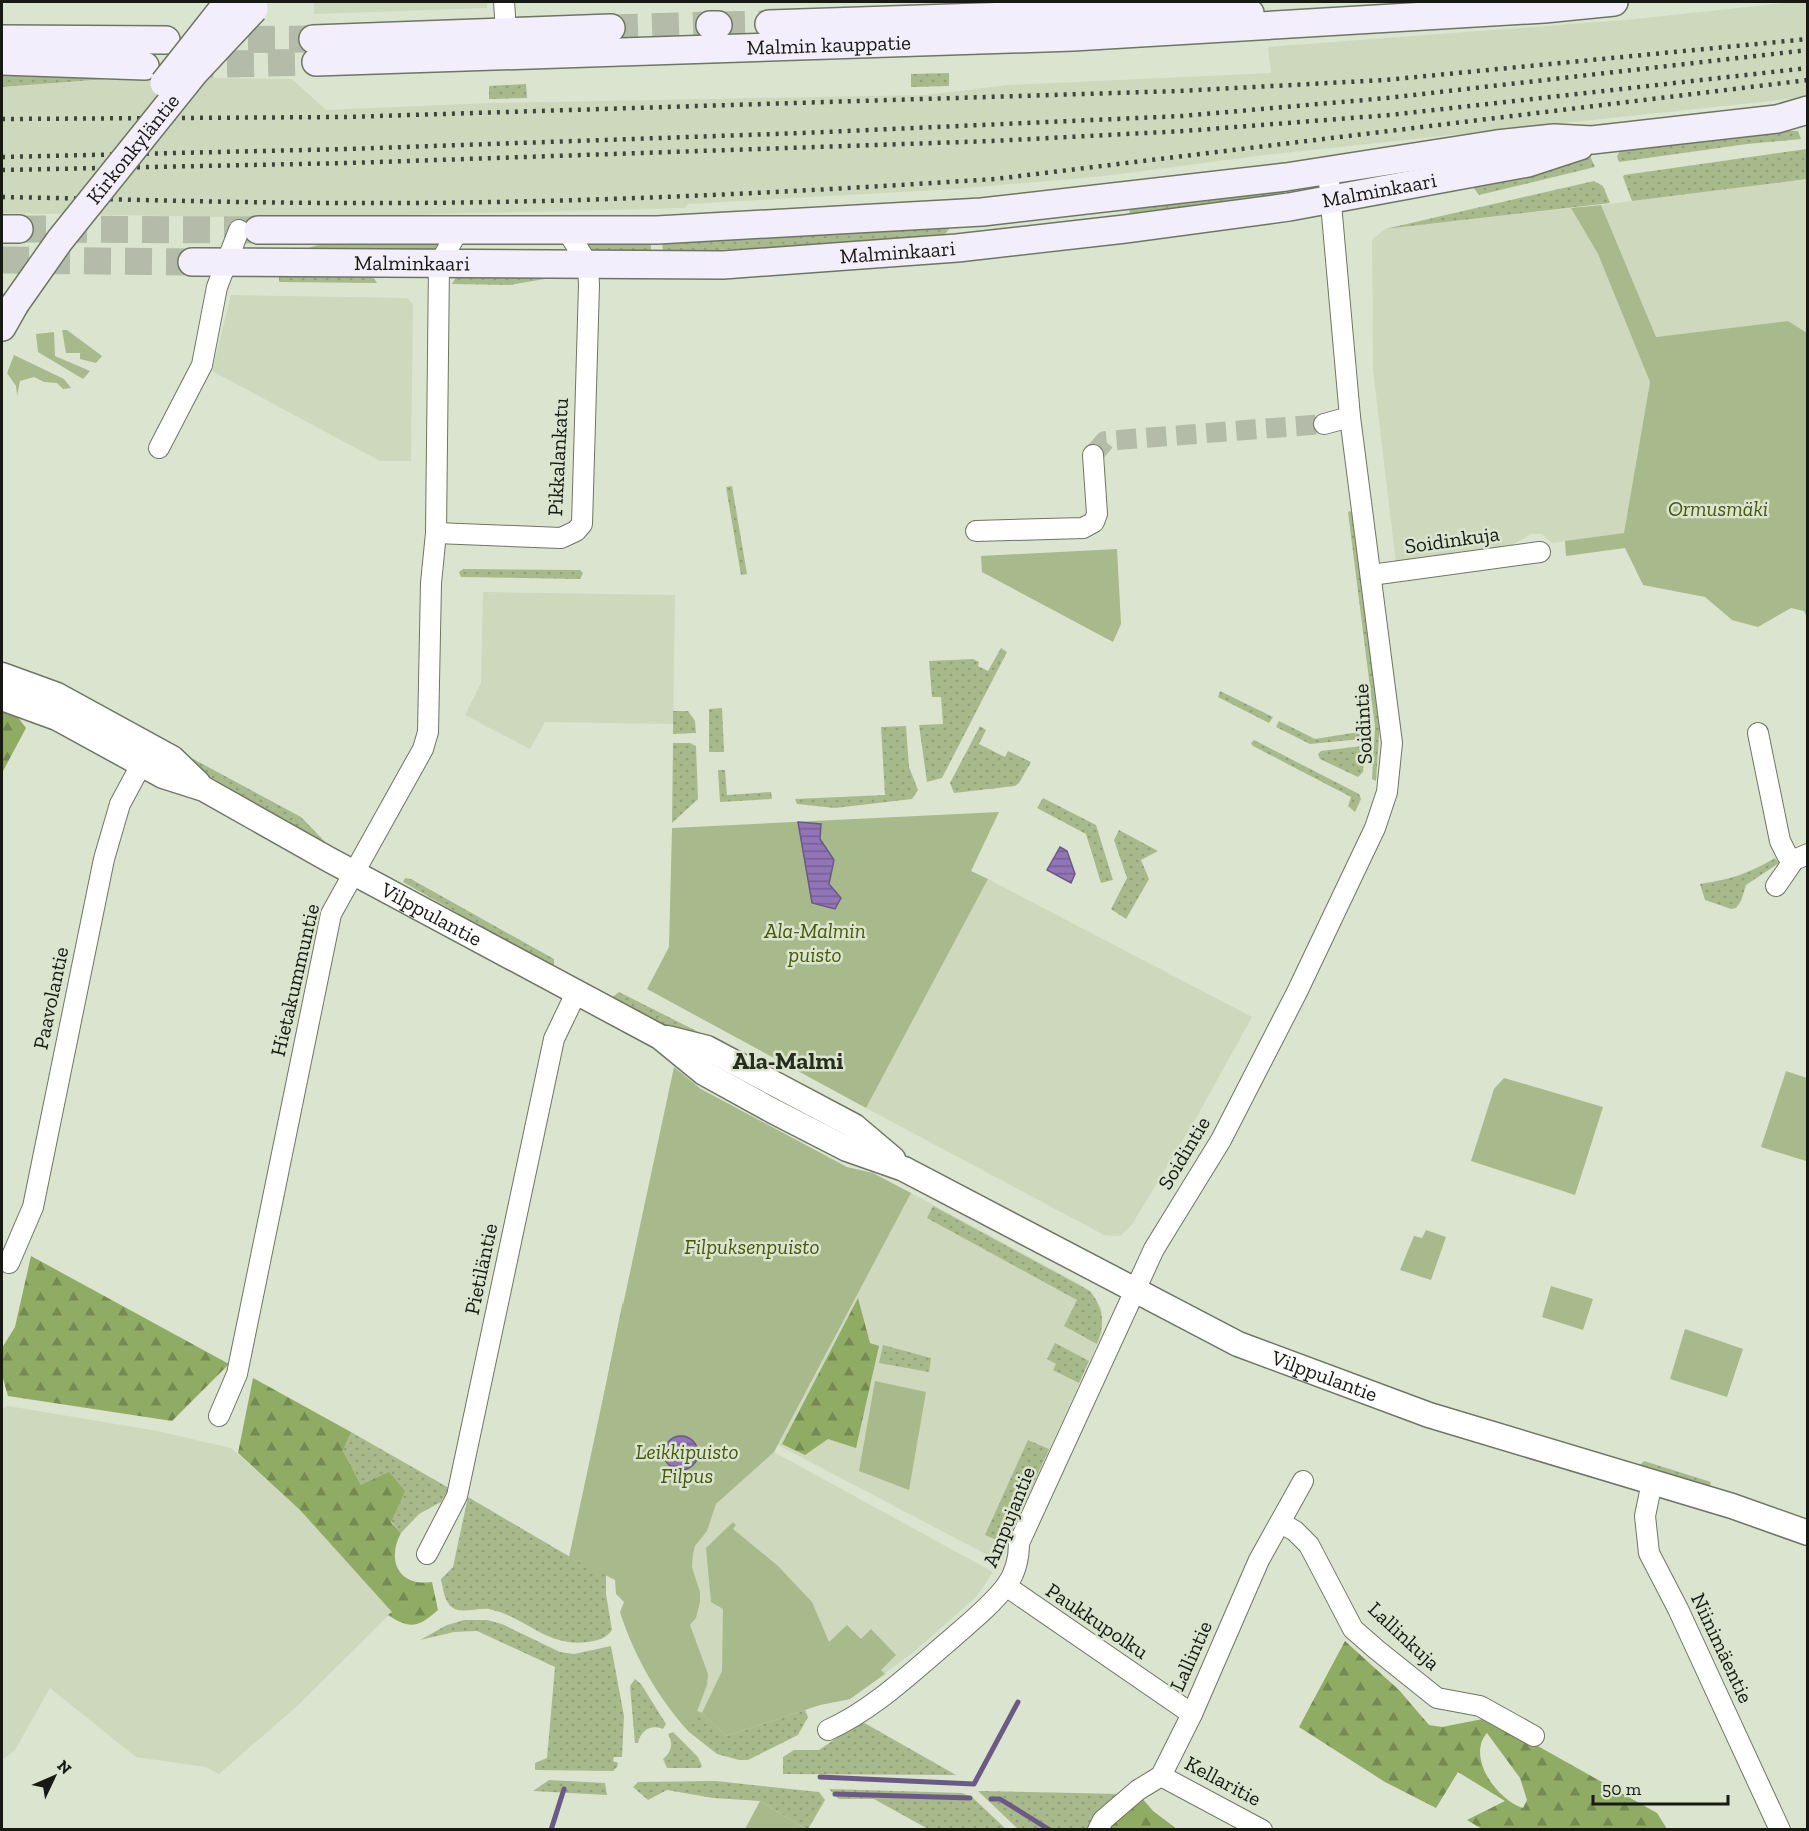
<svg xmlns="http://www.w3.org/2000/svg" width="1809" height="1831" viewBox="0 0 1809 1831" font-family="'Zilla Slab',serif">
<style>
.built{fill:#cdd8bd}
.grass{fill:url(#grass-dots)}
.forest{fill:url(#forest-firs);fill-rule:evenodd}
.green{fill:#a8ba8b}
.water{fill:url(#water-rules);stroke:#6c5a86;stroke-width:1.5}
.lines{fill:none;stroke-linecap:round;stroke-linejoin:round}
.stream{stroke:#6c5a86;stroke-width:5}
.minor-tunnel{stroke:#b4bca9;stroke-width:20;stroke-dasharray:20 10;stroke-linecap:butt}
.secondary-tunnel{stroke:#b4bca9;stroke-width:27;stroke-dasharray:27 14;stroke-linecap:butt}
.minor-casing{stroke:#6e7663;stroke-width:22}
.tertiary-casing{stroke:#6e7663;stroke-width:27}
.secondary-casing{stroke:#6e7663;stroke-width:30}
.minor{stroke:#fff;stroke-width:20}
.tertiary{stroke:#fff;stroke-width:24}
.secondary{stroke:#f3eefb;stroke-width:27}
.rail{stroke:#40453a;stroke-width:4.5;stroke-dasharray:3 6;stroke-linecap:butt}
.secondary-bridge-casing{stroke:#6e7663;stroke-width:30;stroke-linecap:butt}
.secondary-bridge{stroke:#f3eefb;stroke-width:27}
.labels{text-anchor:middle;stroke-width:5;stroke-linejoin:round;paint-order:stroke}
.street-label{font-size:21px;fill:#171a12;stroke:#dbe4cf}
.park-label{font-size:21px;font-style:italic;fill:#425a08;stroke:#dbe4cf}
.quarter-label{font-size:24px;font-weight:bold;fill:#262d1d;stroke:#dbe4cf}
</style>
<defs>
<pattern id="grass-dots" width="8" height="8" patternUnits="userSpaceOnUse" patternTransform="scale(1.5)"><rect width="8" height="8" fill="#a8ba8b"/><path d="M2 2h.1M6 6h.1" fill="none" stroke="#909f77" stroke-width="1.8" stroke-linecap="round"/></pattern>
<pattern id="forest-firs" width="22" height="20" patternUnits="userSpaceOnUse" patternTransform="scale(1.5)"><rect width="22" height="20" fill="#90ab63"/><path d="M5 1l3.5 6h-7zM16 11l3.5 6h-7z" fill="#758a50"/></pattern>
<pattern id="water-rules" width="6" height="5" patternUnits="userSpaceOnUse" patternTransform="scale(1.5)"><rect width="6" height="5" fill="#9175b7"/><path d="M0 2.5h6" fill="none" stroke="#755f93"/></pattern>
</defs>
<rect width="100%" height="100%" fill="#dbe4cf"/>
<g class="built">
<polygon points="314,2 487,2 487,8 314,14"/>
<polygon points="1795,2 1808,2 1807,97 1265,155 1104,176 955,189 688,204 685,208 280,218 2,213 2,87 140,77 292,79 326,110 490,103 926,95 1008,85 1271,73 1268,47 1626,20"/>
<polygon points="1807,179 1807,333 1788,321 1656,337 1601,205"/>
<polygon points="1571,208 1598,254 1650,382 1624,533 1552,543 1542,534 1531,534 1505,549 1396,563 1373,370 1372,240 1385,229"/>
<polygon points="231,295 407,298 413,304 411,461 380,461 212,371"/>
<polygon points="483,592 675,595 673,724 545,722 530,749 465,715 481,683"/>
<polygon points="988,879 1252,1017 1195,1120 1131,1226 1120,1236 1104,1235 866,1108"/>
<polygon points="911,1193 1083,1286 1097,1301 1102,1311 1102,1333 999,1561 778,1445"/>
<polygon points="8,1406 157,1431 231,1448 300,1510 392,1612 296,1707 219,1774 206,1767 136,1757 50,1688 15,1750 2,1760 2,1409"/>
<polygon points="774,1452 993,1572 977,1596 915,1651 850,1699 820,1705 726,1736 697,1710 707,1685 690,1625 696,1618 700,1602 700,1592 692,1567 693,1554 695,1546 707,1531 716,1504"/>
</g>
<g class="grass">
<polygon points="2,67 133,77 2,87"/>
<polygon points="949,73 949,86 911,87 911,74"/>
<polygon points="526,84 527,98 489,99 489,86"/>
<polygon points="1762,131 1798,131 1801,139 1747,144 1619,162 1617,157 1620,150"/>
<polygon points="1807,149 1807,179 1632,201 1623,177 1624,175"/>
<polygon points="1585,154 1590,156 1595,167 1479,195 1469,182"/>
<polygon points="1594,181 1603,186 1610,203 1385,229"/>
<polygon points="1283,188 1286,202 1131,220 1129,209"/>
<polygon points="948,226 949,229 942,238 663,253 662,241"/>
<polygon points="332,241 438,242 440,244 435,252 309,253 308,248"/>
<polygon points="651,241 651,253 593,254 587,244"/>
<polygon points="279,274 371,274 377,283 279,282"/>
<polygon points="550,275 550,278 510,285 452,284 456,277"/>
<polygon points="732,486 747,574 741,575 726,487"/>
<polygon points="1350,511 1354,515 1380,721 1376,781 1372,779 1375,727 1348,512"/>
<polygon points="463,569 580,570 583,573 580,579 461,577 459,572"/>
<polygon points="1001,648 1007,652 942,778 927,782 919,725 943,724 941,697 932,697 929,661 973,659 979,662 978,666 988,671"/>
<polygon points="1220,691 1273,717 1269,723 1218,697"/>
<polygon points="722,708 724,752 709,752 709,709"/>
<polygon points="673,711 688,711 695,721 696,733 673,734"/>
<polygon points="1279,721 1315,739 1365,731 1361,739 1310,744 1276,727"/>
<polygon points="906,726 909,767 918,790 912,799 835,808 797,804 795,799 885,795 881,727"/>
<polygon points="980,726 986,730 979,744 1005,757 1008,751 1031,762 1019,783 1015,786 954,793 950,783"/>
<polygon points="1254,740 1359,794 1361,799 1355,812 1348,806 1351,797 1253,746 1251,743"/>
<polygon points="673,743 690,743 696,746 698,799 672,823"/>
<polygon points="1362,746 1365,750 1363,772 1358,777 1320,759 1318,754 1321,751"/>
<polygon points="184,754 301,817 328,845 178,758"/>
<polygon points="718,770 725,770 727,795 771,792 772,799 720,802"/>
<polygon points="1043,798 1096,825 1113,880 1101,883 1086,834 1037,808"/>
<polygon points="1119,830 1158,851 1141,860 1149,879 1126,919 1111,909 1127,878 1114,840"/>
<path d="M1775 858 1779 863 1746 885 1741 901 1736 908 1731 909 1705 900 1700 884C1729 880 1750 873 1775 858Z"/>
<polygon points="405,878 411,879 554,959 554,966 552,967 403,882"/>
<polygon points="619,992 784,1075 782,1082 660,1027 611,998"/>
<path d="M933 1206 1090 1291C1104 1309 1105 1324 1097 1344L1064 1326 1077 1300 927 1218Z"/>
<path d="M623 1300 606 1564V1594L612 1630C607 1638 597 1641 588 1642 547 1648 526 1617 489 1609 478 1607 463 1614 453 1608 444 1602 443 1588 441 1579L453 1567 468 1497 577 1561 597 1429Z"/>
<polygon points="1055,1343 1089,1361 1079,1383 1053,1370 1056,1364 1047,1359"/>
<polygon points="883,1345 931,1358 929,1372 879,1363"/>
<polygon points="351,1432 449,1488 441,1502 419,1514 401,1533 361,1485 343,1451"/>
<polygon points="1028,1440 1049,1449 1006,1544 985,1535"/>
<polygon points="1644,1461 1711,1482 1709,1489 1638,1467"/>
<polygon points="464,1620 487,1620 502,1624 560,1652 574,1654 611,1646 624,1716 622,1757 614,1757 613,1761 618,1763 617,1767 613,1771 535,1770 535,1763 547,1758 555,1667 477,1631 454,1632 420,1640 447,1625"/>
<path d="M635 1679 641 1684 666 1724 663 1729C651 1724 641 1730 638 1743H635L630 1686Z"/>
<polygon points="686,1705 702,1713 726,1736 805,1710 808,1717 798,1735 748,1760 739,1760 717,1754 689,1732 683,1723"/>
<polygon points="861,1721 956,1775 783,1774 783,1757 794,1750 819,1750"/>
<path d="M673 1732 698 1757 702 1766 700 1768H667L663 1759C671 1753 674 1744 668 1734Z"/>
<polygon points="549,1780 605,1783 607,1795 533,1791"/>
<polygon points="716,1781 819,1792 825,1800 808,1829 806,1829 760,1801 713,1798 667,1790 648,1800 633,1787 638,1782"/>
<polygon points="829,1789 962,1793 972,1797 1006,1829 928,1829 874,1799 839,1799"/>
<polygon points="978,1791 1120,1794 1091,1829 1019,1830"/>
</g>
<g class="forest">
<polygon points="2,710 16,715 26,728 2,773"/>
<polygon points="31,1256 229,1364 172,1421 8,1396 2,1375 2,1348 15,1327"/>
<polygon points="858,1298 870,1343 879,1346 856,1448 828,1439 805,1455 782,1444"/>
<path d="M253 1378 351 1432 343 1451 361 1485 389 1472 405 1491 391 1522 401 1533C386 1560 399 1587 432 1582L438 1610C419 1627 410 1630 388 1615L392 1612 300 1510 238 1453Z"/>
<path d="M1345 1641 1399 1690 1429 1725 1442 1727 1488 1718 1657 1813 1667 1829H1482L1467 1820 1505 1801 1458 1772 1436 1808 1385 1782 1299 1727ZM1487 1733 1520 1778 1527 1800 1523 1808C1497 1800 1466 1757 1487 1733Z"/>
<polygon points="1141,1797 1153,1811 1177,1829 1105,1830"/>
</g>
<g class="green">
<polygon points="1601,205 1656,337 1788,321 1807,333 1807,617 1804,611 1791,608 1758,627 1732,620 1705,597 1643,585 1625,548 1566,556 1565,541 1624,533 1650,382 1598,254 1571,208"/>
<polygon points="62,330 67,330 102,356 96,363 80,359 80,353 66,353"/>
<polygon points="54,332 55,356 90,371 83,379 38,352 36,334"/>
<polygon points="14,355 64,379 71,388 63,389 57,383 44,382 34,377 20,381 17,396 16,386 7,373"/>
<polygon points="1117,549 1121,624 1113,642 982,572 981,556"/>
<polygon points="999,812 971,871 988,879 866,1108 647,989 669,947 672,828"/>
<path d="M674 1067 701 1089 847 1167 873 1173 911 1193 774 1452 716 1504 707 1531 695 1546 693 1554 692 1567 700 1592V1602L696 1618 690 1625 708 1674 707 1685 689 1732C658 1698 634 1656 620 1612L624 1602 616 1594 615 1580 569 1557Z"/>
<polygon points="1786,1071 1807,1078 1806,1161 1761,1147"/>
<polygon points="1504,1078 1603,1107 1575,1195 1471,1161 1494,1089"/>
<polygon points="1426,1230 1446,1237 1431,1280 1400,1270 1414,1236 1422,1238"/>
<polygon points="1551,1286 1593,1299 1583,1330 1542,1317"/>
<polygon points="1685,1329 1743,1349 1727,1397 1670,1379"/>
<polygon points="875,1381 926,1392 909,1490 859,1471"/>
<polygon points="733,1522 736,1525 733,1529 778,1566 812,1602 829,1642 847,1625 861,1639 871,1629 896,1655 881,1670 885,1674 850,1699 820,1705 726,1736 702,1713 722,1671 723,1609 711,1602 706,1548"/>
<polygon points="760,1801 806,1829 745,1829"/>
</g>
<g class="water">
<polygon points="798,822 821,824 820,839 834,860 829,884 841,898 835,909 812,903"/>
<polygon points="1060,847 1067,851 1075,874 1071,883 1047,870"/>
<circle cx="681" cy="1453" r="17"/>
</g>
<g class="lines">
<g class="stream">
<polyline points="820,1777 974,1784 1018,1702"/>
<polyline points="835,1794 970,1798"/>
<polyline points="991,1799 1000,1799 1050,1830"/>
<polyline points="551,1830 564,1789"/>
</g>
<polyline class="minor-tunnel" points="1093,455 1105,441 1324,424"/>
<g class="secondary-tunnel">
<polyline points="718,25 769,24"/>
<polyline points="611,28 710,25"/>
<polyline points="207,40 313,39"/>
<polyline points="186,65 316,62"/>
<polyline points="19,229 258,230"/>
<polyline points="2,260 192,262"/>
</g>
<g class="minor-casing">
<g id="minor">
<polyline points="504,2 507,44"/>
<polyline points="1324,424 1350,417"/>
<polyline points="159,448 202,365 217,287 239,230"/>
<polyline points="976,531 1083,528 1094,522 1097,514 1093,455"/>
<polyline points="436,533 561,538 576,531 582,524 589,285 588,264 567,231"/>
<polyline points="1371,575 1540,552"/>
<polyline points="1758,733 1780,841 1787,855 1794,860"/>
<polyline points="1776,886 1794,860 1808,854"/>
<polyline points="9,1263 33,1207 104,859 120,804 148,752"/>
<polyline points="219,1416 237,1374 331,914 423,749 428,732 431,583 436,533 439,264 458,231"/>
<polyline points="1652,1482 1645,1516 1649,1553 1678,1609 1780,1830"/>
<polyline points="1281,1523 1295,1531 1309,1545 1353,1629 1377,1650 1437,1698 1480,1706 1534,1736"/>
<polyline points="427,1554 457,1496 554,1039 577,991"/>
<polyline points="1006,1586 1192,1714"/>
<path d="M828 1730C873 1710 912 1672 950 1640 968 1624 991 1606 1006 1586 1015 1574 1019 1558 1019 1543L1154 1249 1221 1140 1297 992 1375 828 1387 792 1392 743 1350 417 1328 170"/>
<polyline points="1161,1776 1262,1830"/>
<polyline points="1098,1830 1103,1820 1138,1790 1161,1776 1192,1714 1259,1560 1303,1481"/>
</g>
</g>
<g class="tertiary-casing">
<g id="tertiary">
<polyline points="2,675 57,695 172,758 198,783"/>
<path id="s1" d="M2 698 57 718 163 776 204 789 328 859 660 1037 704 1073 773 1111 847 1149 904 1169 1238 1344 1429 1415 1732 1506 1808 1533"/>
<polyline points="667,1038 707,1048 854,1126 893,1159"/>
</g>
</g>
<g class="secondary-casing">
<g id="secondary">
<polyline points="769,24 1190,10 1250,13"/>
<polyline points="710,25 718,25"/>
<polyline points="2,39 166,40"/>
<polyline points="313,39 611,28"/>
<polyline points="2,61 145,66"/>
<path id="s2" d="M316 62 1073 37 1544 9 1614 2"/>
<polyline points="2,229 19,229"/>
<polyline points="258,230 657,230 982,212 1286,177 1497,144 1554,138 1592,140 1777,119 1808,110"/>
<path id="s3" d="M192 262 723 265 957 248 1125 229 1289 207 1528 163 1580 146"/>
<polyline points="2,327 15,304"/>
</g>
</g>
<use href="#minor" class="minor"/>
<use href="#tertiary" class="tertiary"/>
<use href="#secondary" class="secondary"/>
<g class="rail">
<polyline points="2,119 346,117 1179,91 1385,80 1808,39"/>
<polyline points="2,157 348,149 802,133 1182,116 1387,98 1808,50"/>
<polyline points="2,170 349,163 992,141 1184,131 1390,115 1808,68"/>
<path d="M2 197C118 199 235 203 351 203 566 204 781 193 995 179L1808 80"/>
</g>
<g class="secondary-bridge-casing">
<g id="secondary-bridge">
<polyline points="164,83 228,2"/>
<path id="s4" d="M15 304 60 240 194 73 254 9"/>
</g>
</g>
<use href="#secondary-bridge" class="secondary-bridge"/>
</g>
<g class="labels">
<g class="street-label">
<text dy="7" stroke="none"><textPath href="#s2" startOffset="513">Malmin kauppatie</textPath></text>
<text dy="7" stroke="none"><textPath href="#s4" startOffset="195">Kirkonkyläntie</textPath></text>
<text dy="7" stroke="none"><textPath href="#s3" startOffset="1192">Malminkaari</textPath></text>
<text dy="7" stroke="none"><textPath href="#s3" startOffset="706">Malminkaari</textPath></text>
<text dy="7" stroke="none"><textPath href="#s3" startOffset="220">Malminkaari</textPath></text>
<text transform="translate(558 457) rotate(-87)" y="7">Pikkalankatu</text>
<text transform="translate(1452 540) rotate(-8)" y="7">Soidinkuja</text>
<text transform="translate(1363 724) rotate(-93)" y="7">Soidintie</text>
<text dy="7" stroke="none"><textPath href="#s1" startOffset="482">Vilppulantie</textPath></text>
<text transform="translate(295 980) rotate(-77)" y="7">Hietakummuntie</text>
<text transform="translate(51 998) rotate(-78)" y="7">Paavolantie</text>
<text transform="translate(1184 1153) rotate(-59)" y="7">Soidintie</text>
<text transform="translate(481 1269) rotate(-78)" y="7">Pietiläntie</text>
<text dy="7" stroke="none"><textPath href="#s1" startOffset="1490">Vilppulantie</textPath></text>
<text transform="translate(1009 1517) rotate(-68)" y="7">Ampujantie</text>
<text transform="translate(1097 1621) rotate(34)" y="7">Paukkupolku</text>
<text transform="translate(1404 1636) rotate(43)" y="7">Lallinkuja</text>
<text transform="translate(1722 1648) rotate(65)" y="7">Niinimäentie</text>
<text transform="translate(1191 1656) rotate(-66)" y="7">Lallintie</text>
<text transform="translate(1223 1781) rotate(28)" y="7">Kellaritie</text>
</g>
<g class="park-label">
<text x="1718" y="516">Ormusmäki</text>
<text x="815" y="938">Ala-Malmin<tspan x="815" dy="24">puisto</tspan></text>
<text x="752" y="1254">Filpuksenpuisto</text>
<text x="687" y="1459">Leikkipuisto<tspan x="687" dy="24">Filpus</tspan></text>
</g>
<g class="quarter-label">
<text x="788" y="1069">Ala-Malmi</text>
</g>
</g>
<rect width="1809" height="1831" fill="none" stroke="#171a12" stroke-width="6"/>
<g transform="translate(54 1777) rotate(46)" stroke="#dbe4cf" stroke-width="4.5" paint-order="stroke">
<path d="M0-4.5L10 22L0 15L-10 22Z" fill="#171a12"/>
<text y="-9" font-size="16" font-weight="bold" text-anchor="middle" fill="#171a12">N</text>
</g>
<path d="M1593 1795v9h135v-9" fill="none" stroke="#171a12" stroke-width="3"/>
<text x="1602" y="1795" font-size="18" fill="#171a12" stroke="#dbe4cf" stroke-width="4.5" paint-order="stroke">50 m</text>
</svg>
